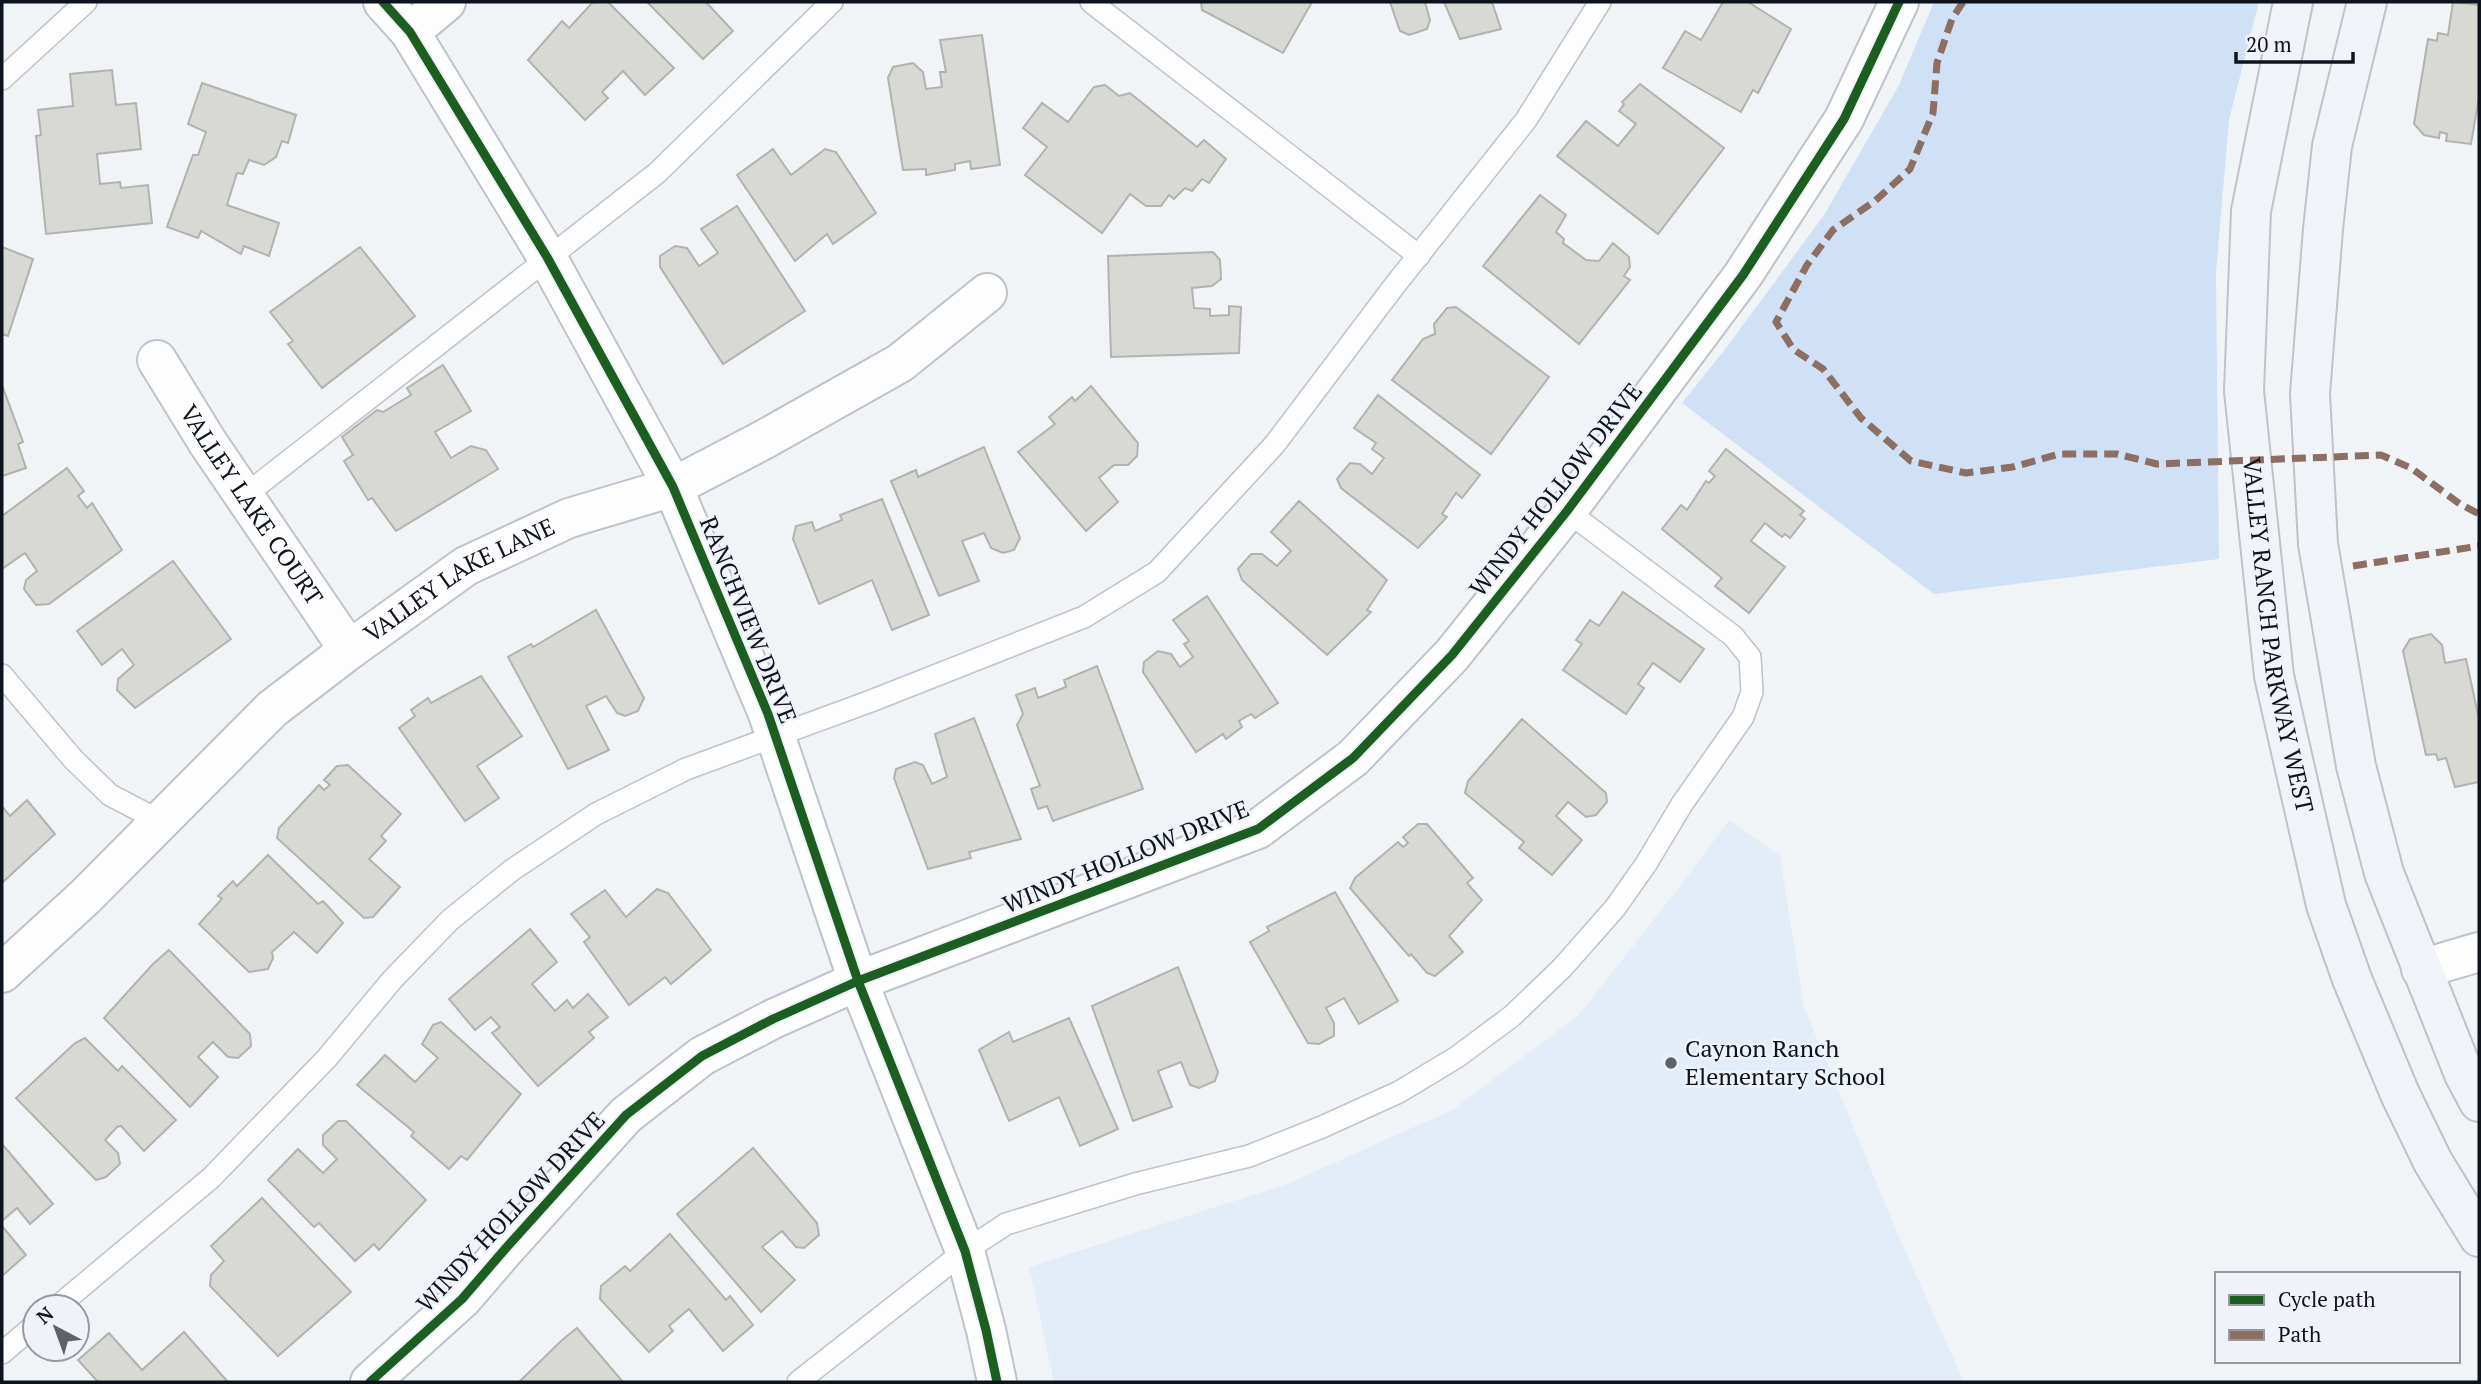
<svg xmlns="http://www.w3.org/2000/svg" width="2481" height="1384" viewBox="0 0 2481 1384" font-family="'PT Serif',serif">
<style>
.built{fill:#e3edfa}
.green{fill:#d0e1f6}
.building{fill:#d8d9d4;stroke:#b2b3ae;stroke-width:2}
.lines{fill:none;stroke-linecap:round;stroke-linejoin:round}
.service-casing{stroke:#bec3c9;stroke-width:24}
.minor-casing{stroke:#bec3c9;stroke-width:42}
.tertiary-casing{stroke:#bec3c9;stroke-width:42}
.secondary-casing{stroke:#bec3c9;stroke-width:42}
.service{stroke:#fdfdfe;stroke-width:21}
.minor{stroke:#fdfdfe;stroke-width:38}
.tertiary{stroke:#fdfdfe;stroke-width:38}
.secondary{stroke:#f0f3f7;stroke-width:38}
.quiet{stroke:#8d6e63;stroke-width:7;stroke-dasharray:14 7;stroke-linecap:butt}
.cycleway-casing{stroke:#eff3f9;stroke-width:13}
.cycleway{stroke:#1b5e20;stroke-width:9}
.poi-dot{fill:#5d626a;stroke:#eff3f9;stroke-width:2.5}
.labels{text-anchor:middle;stroke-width:5;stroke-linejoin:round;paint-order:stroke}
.street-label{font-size:24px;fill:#0d141e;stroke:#eff3f9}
.poi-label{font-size:24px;fill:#0d141e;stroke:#eff3f9;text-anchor:start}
</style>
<rect width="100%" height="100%" fill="#f1f4f7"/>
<polygon class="built" points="1729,820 1780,856 1804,1007 1896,1230 1964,1382 1054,1382 1029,1267 1287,1184 1452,1110 1578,1016 1684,881"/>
<polygon class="green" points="1934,2 2259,2 2229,120 2216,272 2219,559 1934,594 1682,403 1726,348 1824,215 1899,85"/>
<g class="building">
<polygon points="593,2 608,2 674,68 645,95 623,71 602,92 608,98 585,120 528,60 562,21 569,28"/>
<polygon points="647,2 706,2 733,31 703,59"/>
<polygon points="1201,2 1312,2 1283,53 1202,10"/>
<polygon points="1390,2 1425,2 1430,20 1427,29 1409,35 1400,31"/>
<polygon points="1444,2 1492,2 1501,29 1460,39"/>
<polygon points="1723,2 1748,2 1791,29 1758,93 1753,90 1741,112 1663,68 1685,31 1701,40"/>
<polygon points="2453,2 2479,5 2479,97 2471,144 2446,141 2447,134 2440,132 2439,138 2424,135 2414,124 2428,39 2437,41 2438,33 2448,35"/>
<polygon points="982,35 1000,165 971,169 970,161 955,164 955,170 926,175 926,169 903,170 888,78 893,67 913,63 923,72 926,89 942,87 940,72 946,72 940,40"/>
<polygon points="112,70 116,105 136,103 141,149 97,154 100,184 120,182 121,188 148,185 152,223 46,234 36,136 41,135 38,110 73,106 70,74"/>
<polygon points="202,83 296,115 288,143 282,141 276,157 264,165 249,160 243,174 237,173 227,205 279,223 269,256 244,246 241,254 201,231 198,238 167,227 193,155 198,155 206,132 188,124"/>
<polygon points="1640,84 1724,148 1658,234 1557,156 1586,121 1618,146 1636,124 1619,111 1624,104 1622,102"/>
<polygon points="1105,85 1119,96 1130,93 1197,147 1204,140 1226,159 1209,183 1202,179 1192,191 1185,188 1174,199 1169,195 1161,206 1146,206 1130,194 1102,233 1025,175 1047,147 1023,128 1042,103 1068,122 1094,87"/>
<polygon points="773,149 791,175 825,149 836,152 876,213 833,244 827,234 795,261 737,175"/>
<polygon points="1540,195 1566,215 1556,232 1564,239 1563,243 1586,260 1599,261 1613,243 1629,257 1630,267 1624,276 1630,280 1579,344 1483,266"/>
<polygon points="737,206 805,311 723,364 660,267 660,256 675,246 687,248 699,266 718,253 701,229"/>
<polygon points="2,247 33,259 8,336 2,334"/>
<polygon points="360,247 415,316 322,388 288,344 293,341 270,312"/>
<polygon points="1213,252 1220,260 1221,279 1212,286 1192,288 1194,308 1210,309 1210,316 1229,315 1229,306 1241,307 1239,353 1111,357 1108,256"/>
<polygon points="1456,307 1549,377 1491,454 1392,380 1423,339 1435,334 1434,324 1447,308"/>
<polygon points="443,365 471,411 435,432 451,458 471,446 486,450 498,469 396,531 372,498 368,500 344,461 353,455 342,437 377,410 383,412 411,395 407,388"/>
<polygon points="2,385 23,442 18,444 26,468 2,476"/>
<polygon points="1091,386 1138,443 1137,456 1128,465 1114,465 1099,478 1118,502 1086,531 1018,452 1055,424 1049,417 1072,397 1075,401"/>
<polygon points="1378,395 1480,475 1462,498 1456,493 1442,514 1447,517 1418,548 1341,488 1337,479 1350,463 1360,464 1372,474 1384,458 1372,449 1376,443 1354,428"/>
<polygon points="984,447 1020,538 1014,550 1003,553 991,548 984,533 962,541 979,581 939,596 891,481 916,470 918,477"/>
<polygon points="1726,449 1804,511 1800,515 1805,519 1790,538 1785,534 1782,537 1765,523 1751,541 1785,567 1749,613 1715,586 1722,578 1662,529 1681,505 1687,510 1706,481 1709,483 1715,476 1709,471"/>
<polygon points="67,468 84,491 78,496 87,508 92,503 122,550 49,604 36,605 24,589 26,580 37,571 25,553 2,569 2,516"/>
<polygon points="882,499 929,615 892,630 872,580 819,604 793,539 796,526 812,522 815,531 842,520 840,515"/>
<polygon points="1299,501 1387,580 1367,610 1371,612 1327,655 1242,580 1238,569 1251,554 1262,554 1277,566 1291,551 1271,532"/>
<polygon points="173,561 231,639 135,708 117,690 118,679 134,665 122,649 102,665 77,631"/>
<polygon points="1623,592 1704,649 1680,682 1653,663 1638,684 1644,688 1626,714 1563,670 1582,644 1576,640 1590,620 1599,626"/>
<polygon points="1207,596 1278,703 1255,718 1251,714 1239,721 1242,727 1226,739 1223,734 1196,752 1143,672 1144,662 1158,651 1171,654 1180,667 1193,657 1184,644 1189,641 1173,620"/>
<polygon points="596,610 644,698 638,711 625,716 617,713 606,696 586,706 609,750 568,769 508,657 531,644 533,647"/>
<polygon points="2431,634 2442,645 2445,663 2466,659 2479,719 2479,782 2455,787 2446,758 2438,760 2436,754 2426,755 2403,651 2410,639"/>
<polygon points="1097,666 1143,789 1053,821 1047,806 1038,809 1031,789 1040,786 1017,725 1023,714 1016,695 1035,688 1038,698 1066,687 1064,680"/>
<polygon points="481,676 522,736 477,766 499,798 465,821 399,728 415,716 411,710 428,698 431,703"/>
<polygon points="974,718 1021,839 969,852 971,858 928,869 894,778 896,769 915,762 923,765 932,784 947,777 935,734"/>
<polygon points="1522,719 1606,793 1607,802 1596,815 1586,817 1568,802 1556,816 1582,840 1552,875 1519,848 1524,842 1465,793 1468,781"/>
<polygon points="348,765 401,814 381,836 386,841 369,859 400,887 373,917 364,918 277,838 279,828 319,785 324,790 330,785 324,780 337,766"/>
<polygon points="27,800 55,834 2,883 2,806 10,816"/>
<polygon points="1418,824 1427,824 1473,878 1467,883 1482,900 1449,936 1463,952 1435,976 1427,973 1411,954 1409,956 1350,888 1355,878 1398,842 1403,847 1408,843 1403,837"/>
<polygon points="268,855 318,904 323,901 343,923 317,953 294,932 272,952 273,958 268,969 249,972 199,924 222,899 218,896 233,881 237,886"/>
<polygon points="657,889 668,893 711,950 671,984 665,977 629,1005 584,942 590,937 571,914 605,890 626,917"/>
<polygon points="1335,892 1398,1001 1359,1024 1344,998 1326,1008 1334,1023 1334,1036 1319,1044 1308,1043 1250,942 1269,931 1267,927"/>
<polygon points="530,929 557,962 532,984 555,1011 567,1000 573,1008 588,994 608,1017 589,1032 594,1038 538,1086 492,1033 500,1027 491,1017 475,1030 449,999"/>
<polygon points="169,950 250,1034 251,1046 238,1058 228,1057 213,1042 198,1057 218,1077 190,1107 104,1018 153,964"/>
<polygon points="1178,967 1218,1072 1215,1081 1199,1088 1190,1085 1181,1062 1158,1071 1172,1107 1133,1121 1092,1006"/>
<polygon points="1069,1018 1118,1129 1080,1146 1059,1097 1009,1121 979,1050 1009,1032 1013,1042"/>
<polygon points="441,1022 521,1094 467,1160 461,1156 449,1169 411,1136 414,1132 357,1085 385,1055 415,1082 438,1058 422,1044 433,1025"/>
<polygon points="85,1038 118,1071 122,1066 176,1120 144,1151 121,1126 117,1127 105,1140 118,1153 120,1164 106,1177 96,1180 16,1098 75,1043"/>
<polygon points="338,1121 346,1121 426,1200 379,1250 374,1244 355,1261 319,1223 314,1227 268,1180 298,1149 323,1173 337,1159 323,1145 323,1135"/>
<polygon points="2,1144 53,1204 30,1224 17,1208 2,1221"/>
<polygon points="753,1148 817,1223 819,1235 804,1248 796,1247 782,1231 762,1247 795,1280 761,1312 677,1214"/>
<polygon points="262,1198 351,1292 278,1356 210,1286 211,1275 224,1261 211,1246"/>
<polygon points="2,1226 26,1255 2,1276"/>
<polygon points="670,1234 726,1300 730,1296 753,1325 723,1351 689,1309 669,1326 673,1331 649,1352 600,1299 601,1286 625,1266 630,1271"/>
<polygon points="577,1328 623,1382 519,1382 561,1341"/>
<polygon points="184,1332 228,1382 98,1382 78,1360 109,1333 142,1370"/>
</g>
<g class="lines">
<g class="service-casing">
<g id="service">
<polyline points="1091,2 1419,256"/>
<polyline points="2,79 86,2"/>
<polyline points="244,496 657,173 832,2"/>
<polyline points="2,675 73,759 110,795 160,821"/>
<polyline points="57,1307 211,1178 327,1058 392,980 450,920 512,870 596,814 686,769 871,701 1084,617 1157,572 1275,444 1395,285 1526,120 1600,2"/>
<polyline points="2,1353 35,1325"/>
<polyline points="798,1382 965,1251 1006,1224 1135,1184 1249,1156 1322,1127 1399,1092 1457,1057 1512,1016 1562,968 1615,908 1646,864 1682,804 1743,717 1752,692 1750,657 1733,636 1567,511"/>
</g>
</g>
<g class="minor-casing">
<g id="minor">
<polyline points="410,32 446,2"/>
<path id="s1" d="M157 360 208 443 349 650"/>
<polyline points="2421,969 2479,952"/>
<path id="s2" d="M2 973 85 897 272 709 349 650 466 566 569 518 673 487 765 439 900 363 987 293"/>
<polyline points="370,1382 462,1299 506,1248 626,1115 702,1056 773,1019 858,981 1258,829 1353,758 1452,655 1567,511 1743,275 1844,119 1899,2"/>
</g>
</g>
<g class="tertiary-casing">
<polyline id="tertiary" points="383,2 410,32 547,257 673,487 768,714 858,981 965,1251 986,1330 997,1382"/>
</g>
<g class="secondary-casing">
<g id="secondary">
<path id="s3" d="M2293 2 2251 211 2244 391 2274 676 2326 905 2352 979 2400 1094 2433 1162 2479 1237"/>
<polyline points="2367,2 2332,146 2323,229 2310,394 2318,544 2356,766 2384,873 2464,1074 2479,1102"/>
</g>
</g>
<use href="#service" class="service"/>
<use href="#minor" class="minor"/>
<use href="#tertiary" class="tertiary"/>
<use href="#secondary" class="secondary"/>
<g class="quiet">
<polyline points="1963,2 1952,19 1937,63 1933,113 1910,169 1875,201 1833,230 1807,265 1776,322 1793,349 1823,369 1861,418 1911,461 1966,473 2013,467 2059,454 2117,454 2157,464 2381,455 2411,468 2460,504 2479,514"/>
<polyline points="2353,566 2479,546"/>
</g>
<g class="cycleway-casing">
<g id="cycleway">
<polyline points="383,2 410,32 547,257 673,487 768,714 858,981 965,1251 986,1330 997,1382"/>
<polyline points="370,1382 462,1299 506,1248 626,1115 702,1056 773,1019 858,981 1258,829 1353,758 1452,655 1567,511 1743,275 1844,119 1899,2"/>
</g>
</g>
<use href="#cycleway" class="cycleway"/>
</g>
<circle class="poi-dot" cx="1671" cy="1063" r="7"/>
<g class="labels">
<g class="street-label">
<text transform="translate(1556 490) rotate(-52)" y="8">WINDY HOLLOW DRIVE</text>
<text dy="8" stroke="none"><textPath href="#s1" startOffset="173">VALLEY LAKE COURT</textPath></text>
<text dy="8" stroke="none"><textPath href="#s2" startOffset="606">VALLEY LAKE LANE</textPath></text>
<text transform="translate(748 620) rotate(68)" y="8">RANCHVIEW DRIVE</text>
<text dy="8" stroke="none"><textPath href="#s3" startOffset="640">VALLEY RANCH PARKWAY WEST</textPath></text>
<text transform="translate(1126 857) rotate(-22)" y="8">WINDY HOLLOW DRIVE</text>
<text transform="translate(511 1212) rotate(-47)" y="8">WINDY HOLLOW DRIVE</text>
</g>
<g class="poi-label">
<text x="1685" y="1057">Caynon Ranch<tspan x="1685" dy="28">Elementary School</tspan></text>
</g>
</g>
<rect width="2481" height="1384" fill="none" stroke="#0d141e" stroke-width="7"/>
<rect x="2215" y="1272" width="245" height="91" fill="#eff3f9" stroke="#959aa1" stroke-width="2"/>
<rect x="2229" y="1295" width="35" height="10" fill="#1b5e20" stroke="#959aa1" stroke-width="2"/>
<text x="2278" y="1307" font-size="21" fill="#0d141e">Cycle path</text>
<rect x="2229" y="1330" width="35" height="10" fill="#8d6e63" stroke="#959aa1" stroke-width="2"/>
<text x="2278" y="1342" font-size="21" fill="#0d141e">Path</text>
<g transform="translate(56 1328) rotate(319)"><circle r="33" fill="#eff3f9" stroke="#959aa1" stroke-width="2"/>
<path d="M0-5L12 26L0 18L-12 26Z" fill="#5d626a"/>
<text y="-10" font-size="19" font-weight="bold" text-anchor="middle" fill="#0d141e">N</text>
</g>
<path d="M2236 52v10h117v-10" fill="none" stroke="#0d141e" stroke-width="3.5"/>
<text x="2246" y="52" font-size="21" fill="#0d141e" stroke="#eff3f9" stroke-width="5" paint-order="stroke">20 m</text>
</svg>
